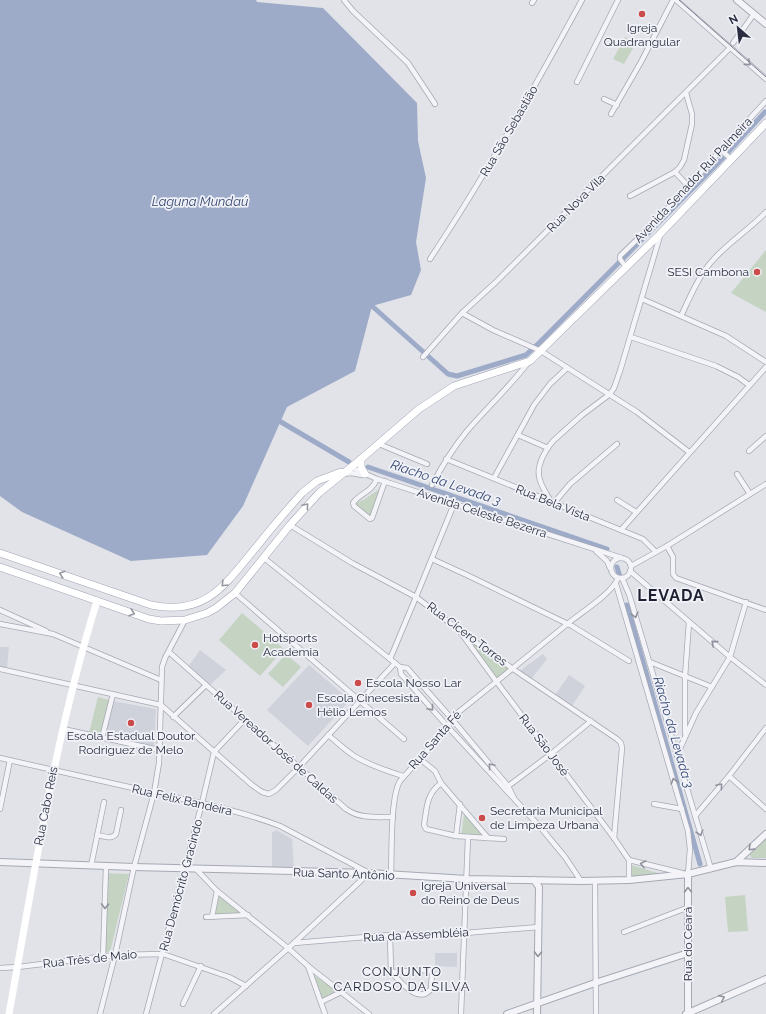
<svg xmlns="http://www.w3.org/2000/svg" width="766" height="1014" viewBox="0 0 766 1014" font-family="Raleway,sans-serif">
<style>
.built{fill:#cfd2db}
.green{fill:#c4d3c2}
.water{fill:#9dabc8}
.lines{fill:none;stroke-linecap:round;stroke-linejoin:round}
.canal{stroke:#9dabc8;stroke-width:5}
.minor-casing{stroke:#a6a9b3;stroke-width:6}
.tertiary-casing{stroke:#a6a9b3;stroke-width:8}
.primary-casing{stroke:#a1a5b5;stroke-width:8}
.minor{stroke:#f4f4f8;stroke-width:4.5}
.tertiary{stroke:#f4f4f8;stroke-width:6}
.secondary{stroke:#fff;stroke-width:7}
.primary{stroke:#fff;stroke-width:7}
.tram{stroke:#7b8092;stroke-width:1}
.oneway{stroke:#8f919c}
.oneway2{stroke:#9496a0}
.poi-dot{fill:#ca4b4a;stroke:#f0f2f7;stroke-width:1.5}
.labels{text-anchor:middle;stroke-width:3.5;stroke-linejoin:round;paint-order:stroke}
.poi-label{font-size:12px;fill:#2a2e40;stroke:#f0f2f7;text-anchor:start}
.street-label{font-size:12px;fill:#2a2e40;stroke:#f0f2f7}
.water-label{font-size:13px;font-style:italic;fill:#354773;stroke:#f0f2f7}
.neighbourhood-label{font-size:13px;letter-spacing:1px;fill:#1c2031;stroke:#f0f2f7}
.district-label{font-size:16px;font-weight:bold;letter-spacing:1px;fill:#1c2031;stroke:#f0f2f7}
</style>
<rect width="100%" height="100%" fill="#e1e3e9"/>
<g class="built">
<polygon points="0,647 9,647 7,668 0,667"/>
<polygon points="200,650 226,670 210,685 188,667"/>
<polygon points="543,654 547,659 531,679 521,672 521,670"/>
<polygon points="309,665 350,700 308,746 267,710"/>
<polygon points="569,675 585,686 572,706 555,695"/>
<polygon points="113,701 156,709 154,747 105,737"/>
<polygon points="276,830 292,839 294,869 272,868 272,833"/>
<polygon points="435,953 457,953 457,967 435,966"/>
</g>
<g class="green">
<polygon points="625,37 636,43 624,64 613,59"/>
<polygon points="766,250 766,312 731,293"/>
<polygon points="382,487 373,519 354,504 365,499"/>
<polygon points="242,613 284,649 260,676 219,640"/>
<polygon points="467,638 510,668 496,679"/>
<polygon points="286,654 301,667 283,687 268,674"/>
<polygon points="98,697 113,701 105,737 89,733"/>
<polygon points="464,814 485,839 461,837"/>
<polygon points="766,838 766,858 752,858 750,856 750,854"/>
<polygon points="631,865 671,877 632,880"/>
<polygon points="106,873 129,874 110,952 104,952"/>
<polygon points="745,895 748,931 728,932 725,897"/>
<polygon points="219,896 241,913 215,915"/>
<polygon points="312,974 337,991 322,1000"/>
</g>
<polygon class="water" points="0,0 256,0 257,2 323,8 417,103 418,141 426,178 416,242 421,270 411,295 372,306 355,371 287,407 243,506 207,555 131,561 22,512 0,496"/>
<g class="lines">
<g class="canal">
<polyline points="372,306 448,374 457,376 526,355 541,341 718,163 765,112"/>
<polyline points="281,422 349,462"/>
<polyline points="368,467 607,549"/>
<polyline points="617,567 620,577"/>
<polyline points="627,605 700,864"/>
</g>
<g class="minor-casing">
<g id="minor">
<polyline points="344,0 353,11 408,63 435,104"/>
<polyline points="676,0 766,79"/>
<polyline points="532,3 534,0"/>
<polyline points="733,43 754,14"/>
<polyline points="577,82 618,0"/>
<polyline points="604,99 617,105"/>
<polyline points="611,114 641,62 673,0"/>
<polyline points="721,150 731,159"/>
<polyline points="675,172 688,186"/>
<polyline points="630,196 675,172 680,167 684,160 692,124 692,114 686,93"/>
<path d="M430 259C486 175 534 88 582 0"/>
<polyline points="626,267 620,259 620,256 656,221 766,101"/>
<polyline points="642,299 726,336 766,362"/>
<polyline points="462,313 493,330 541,351 637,412 689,452"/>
<path d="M681 316C690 297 699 275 713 260 729 242 750 229 766 212"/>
<polyline points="631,337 716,366 738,377 749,385"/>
<polyline points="423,357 462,313 496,282 730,48"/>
<polyline points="518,435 548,448"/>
<polyline points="379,444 427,464"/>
<polyline points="749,451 766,436"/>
<polyline points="446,459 643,539 656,552"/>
<polyline points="350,467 377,479 622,558"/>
<polyline points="344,474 351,473 362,475"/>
<polyline points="737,474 750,494"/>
<polyline points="494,478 534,405 550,384 567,368"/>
<path d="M377 479C370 494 361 492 353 503L354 506 370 519 372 518 385 481"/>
<path d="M432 485C442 466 453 448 467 431 487 408 509 387 528 363"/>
<polyline points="617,500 636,512"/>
<path d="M551 502C547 494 540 485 539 476 537 464 546 449 553 441L582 415 610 394 614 388 620 371 660 236"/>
<polyline points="554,503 570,484 617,444"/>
<polyline points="290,525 352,563 416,597 459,630 513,669 617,739 621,743 622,748 614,838"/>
<polyline points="621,530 766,367"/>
<polyline points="667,546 673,557 673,574 676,578 766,610"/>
<polyline points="596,551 607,561 610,568"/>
<circle cx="621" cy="568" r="10"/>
<polyline points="264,558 395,663 400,667 407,668 451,718 508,786 514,798"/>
<polyline points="432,559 469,576 572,626 629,661"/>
<polyline points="631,566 667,546 766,484"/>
<polyline points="630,571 730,657 766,685"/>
<polyline points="622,578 629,594 711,869"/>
<polyline points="616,584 688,831 690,849 688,874"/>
<polyline points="235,593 404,739"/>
<polyline points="0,610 46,631"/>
<polyline points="0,624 53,634 161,680"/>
<polyline points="461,633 496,681 614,838 629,860 629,880"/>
<path d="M169 652 346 809C360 819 376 817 393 817"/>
<polyline points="390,659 416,597 454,504"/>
<polyline points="650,662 712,687"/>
<polyline points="400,667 401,674 448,727 541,828 565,857 581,881"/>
<polyline points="0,669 161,705 252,785 262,792 269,794 276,790 299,767 395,663"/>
<polyline points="173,717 206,685"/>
<polyline points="63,729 159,750"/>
<polyline points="685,733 685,677 689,622"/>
<path d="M328 735C337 742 346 751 356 757 371 766 387 771 403 776"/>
<polyline points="102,738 113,694"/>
<polyline points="677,755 696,713 730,657 746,602"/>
<path d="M0 758C50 769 101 781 151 792 194 802 239 810 280 826L369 873 294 943 214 1014"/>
<polyline points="420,759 435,771 441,783 488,838"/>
<polyline points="729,776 766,809"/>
<path d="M441 783C426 795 427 807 424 825L426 829 456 836 504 839"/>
<polyline points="507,787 551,754 591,721"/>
<polyline points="654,804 682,809"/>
<polyline points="0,809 10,760"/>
<polyline points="695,816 729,776 766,728"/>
<path d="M97 835C104 836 111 840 116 834L121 810"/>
<polyline points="456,836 460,804"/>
<polyline points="629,860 682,873"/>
<polyline points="91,866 104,802"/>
<polyline points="196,869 217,891 288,948 308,966 369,1014"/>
<path d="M391 875C392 853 390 798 400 781L448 727 451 718C490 687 528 656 566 625 580 613 612 594 618 578"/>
<polyline points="595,881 596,1014"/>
<polyline points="206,917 248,915"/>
<polyline points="212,917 217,891"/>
<polyline points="624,932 689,907"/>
<polyline points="294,943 390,935 465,933 539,927"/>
<polyline points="103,957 106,867"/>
<polyline points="308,966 325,1014"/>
<polyline points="0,968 18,967 115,955 163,954 229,977 246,986"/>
<path d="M366 971 391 972 429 970 432 973 431 989C418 1005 401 982 391 972L390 935"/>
<polyline points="321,1002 341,992"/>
<polyline points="183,1004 201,966"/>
<polyline points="100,1014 115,955 134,867 154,793 159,763 162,667 165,658 185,620"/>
<polyline points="146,1014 202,803 214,752 245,719"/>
<polyline points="461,1014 468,837"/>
</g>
</g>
<g class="tertiary-casing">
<g id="tertiary">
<polyline points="737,0 766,24"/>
<polyline points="0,862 134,867 369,873 467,879 581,881 629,880 688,874 736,862 766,863"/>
<polyline points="736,862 766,834"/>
<polyline points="534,880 539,887 537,1014"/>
<polyline points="507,1014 595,983 688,953"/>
<polyline points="686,1014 766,979"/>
<polyline points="688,1014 688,874"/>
</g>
</g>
<g class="primary-casing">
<g id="primary">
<polyline points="361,459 361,467 365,474"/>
<path d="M0 553 151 605C207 617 226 583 258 545 272 527 287 510 302 493L317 481 341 472"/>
<polyline points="0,567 149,619 161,621 185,620 207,613 216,608 235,593 290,525 319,493 361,459 419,409 454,386 530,361 660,234 766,123"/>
</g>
</g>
<use href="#minor" class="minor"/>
<use href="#tertiary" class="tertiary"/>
<path class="secondary" d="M9 1014C34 875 55 736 97 601"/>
<use href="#primary" class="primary"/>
<polyline class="tram" points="679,0 766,77"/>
</g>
<defs><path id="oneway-chevron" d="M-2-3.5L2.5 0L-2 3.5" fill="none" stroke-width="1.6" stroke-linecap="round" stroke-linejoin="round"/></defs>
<g class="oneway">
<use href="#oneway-chevron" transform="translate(748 63) rotate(40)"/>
<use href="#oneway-chevron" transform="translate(635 615) rotate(74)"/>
<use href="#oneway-chevron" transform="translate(714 643) rotate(-140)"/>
<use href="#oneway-chevron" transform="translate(431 708) rotate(49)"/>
<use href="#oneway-chevron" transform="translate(491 766) rotate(-130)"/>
<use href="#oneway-chevron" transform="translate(674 781) rotate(-106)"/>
<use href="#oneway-chevron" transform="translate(720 786) rotate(-50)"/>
<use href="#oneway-chevron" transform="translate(700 833) rotate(73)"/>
<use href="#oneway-chevron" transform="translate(751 848) rotate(136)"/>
<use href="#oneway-chevron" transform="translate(643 864) rotate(-166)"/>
<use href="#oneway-chevron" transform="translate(688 890) rotate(-91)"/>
<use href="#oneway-chevron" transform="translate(105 906) rotate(92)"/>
<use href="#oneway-chevron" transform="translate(538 954) rotate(91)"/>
<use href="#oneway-chevron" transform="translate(722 998) rotate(-24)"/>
</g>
<g class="oneway2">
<use href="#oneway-chevron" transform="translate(306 506) rotate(-50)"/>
<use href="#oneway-chevron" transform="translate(62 574) rotate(-161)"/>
<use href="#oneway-chevron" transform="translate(224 584) rotate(134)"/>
<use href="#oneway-chevron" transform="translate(132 613) rotate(19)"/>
</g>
<g class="poi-dot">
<circle cx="642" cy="14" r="4"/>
<circle cx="757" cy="272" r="4"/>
<circle cx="255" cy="645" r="4"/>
<circle cx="358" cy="683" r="4"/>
<circle cx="309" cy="705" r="4"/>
<circle cx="131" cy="723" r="4"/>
<circle cx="482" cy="818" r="4"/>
<circle cx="413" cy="893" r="4"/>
</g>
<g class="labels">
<g class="poi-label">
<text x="642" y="32" text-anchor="middle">Igreja<tspan x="642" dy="14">Quadrangular</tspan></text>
<text x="749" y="276" text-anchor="end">SESI Cambona</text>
<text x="263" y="642">Hotsports<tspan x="263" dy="14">Academia</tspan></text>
<text x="366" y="687">Escola Nosso Lar</text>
<text x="317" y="702">Escola Cinecesista<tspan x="317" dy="14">Hélio Lemos</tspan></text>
<text x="131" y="740" text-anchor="middle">Escola Estadual Doutor<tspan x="131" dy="14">Rodriguez de Melo</tspan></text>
<text x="490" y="815">Secretaria Municipal<tspan x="490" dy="14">de Limpeza Urbana</tspan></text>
<text x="421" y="890">Igreja Universal<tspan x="421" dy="14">do Reino de Deus</tspan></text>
</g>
<g class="street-label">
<text transform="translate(509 131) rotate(-60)" y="4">Rua São Sebastião</text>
<text transform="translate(693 180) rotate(-47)" y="4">Avenida Senador Rui Palmeira</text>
<text transform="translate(576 203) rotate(-45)" y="4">Rua Nova Vila</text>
<text transform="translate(553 503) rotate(22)" y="4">Rua Bela Vista</text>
<text transform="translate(482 513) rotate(18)" y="4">Avenida Celeste Bezerra</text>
<text transform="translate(467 634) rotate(37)" y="4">Rua Cícero Torres</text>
<text transform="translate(435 740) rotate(-49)" y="4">Rua Santa Fé</text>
<text transform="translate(544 745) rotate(53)" y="4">Rua São José</text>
<text transform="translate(276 747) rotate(42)" y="4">Rua Vereador José de Caldas</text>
<text transform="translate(182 800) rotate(13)" y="4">Rua Felix Bandeira</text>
<text transform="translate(46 806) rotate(-79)" y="4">Rua Cabo Reis</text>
<text transform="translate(344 874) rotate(2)" y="4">Rua Santo Antônio</text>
<text transform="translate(181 885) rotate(-75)" y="4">Rua Demócrito Gracindo</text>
<text transform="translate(416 935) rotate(-3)" y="4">Rua da Assembléia</text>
<text transform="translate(688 944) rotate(-90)" y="4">Rua do Ceará</text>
<text transform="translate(90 959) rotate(-6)" y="4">Rua Três de Maio</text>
</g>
<g class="water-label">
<text x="200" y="206">Laguna Mundaú</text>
<text transform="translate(446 482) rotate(19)" y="5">Riacho da Levada 3</text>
<text transform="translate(674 732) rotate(74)" y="5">Riacho da Levada 3</text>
</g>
<g class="neighbourhood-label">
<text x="402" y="976">CONJUNTO<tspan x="402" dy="15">CARDOSO DA SILVA</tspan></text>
</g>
<g class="district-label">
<text x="671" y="601">LEVADA</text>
</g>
</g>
<g transform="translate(738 28) rotate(332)" stroke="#f0f2f7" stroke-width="3" paint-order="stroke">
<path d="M0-3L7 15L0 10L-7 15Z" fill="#2a2e40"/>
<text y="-6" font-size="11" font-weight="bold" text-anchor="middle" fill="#2a2e40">N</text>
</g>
</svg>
